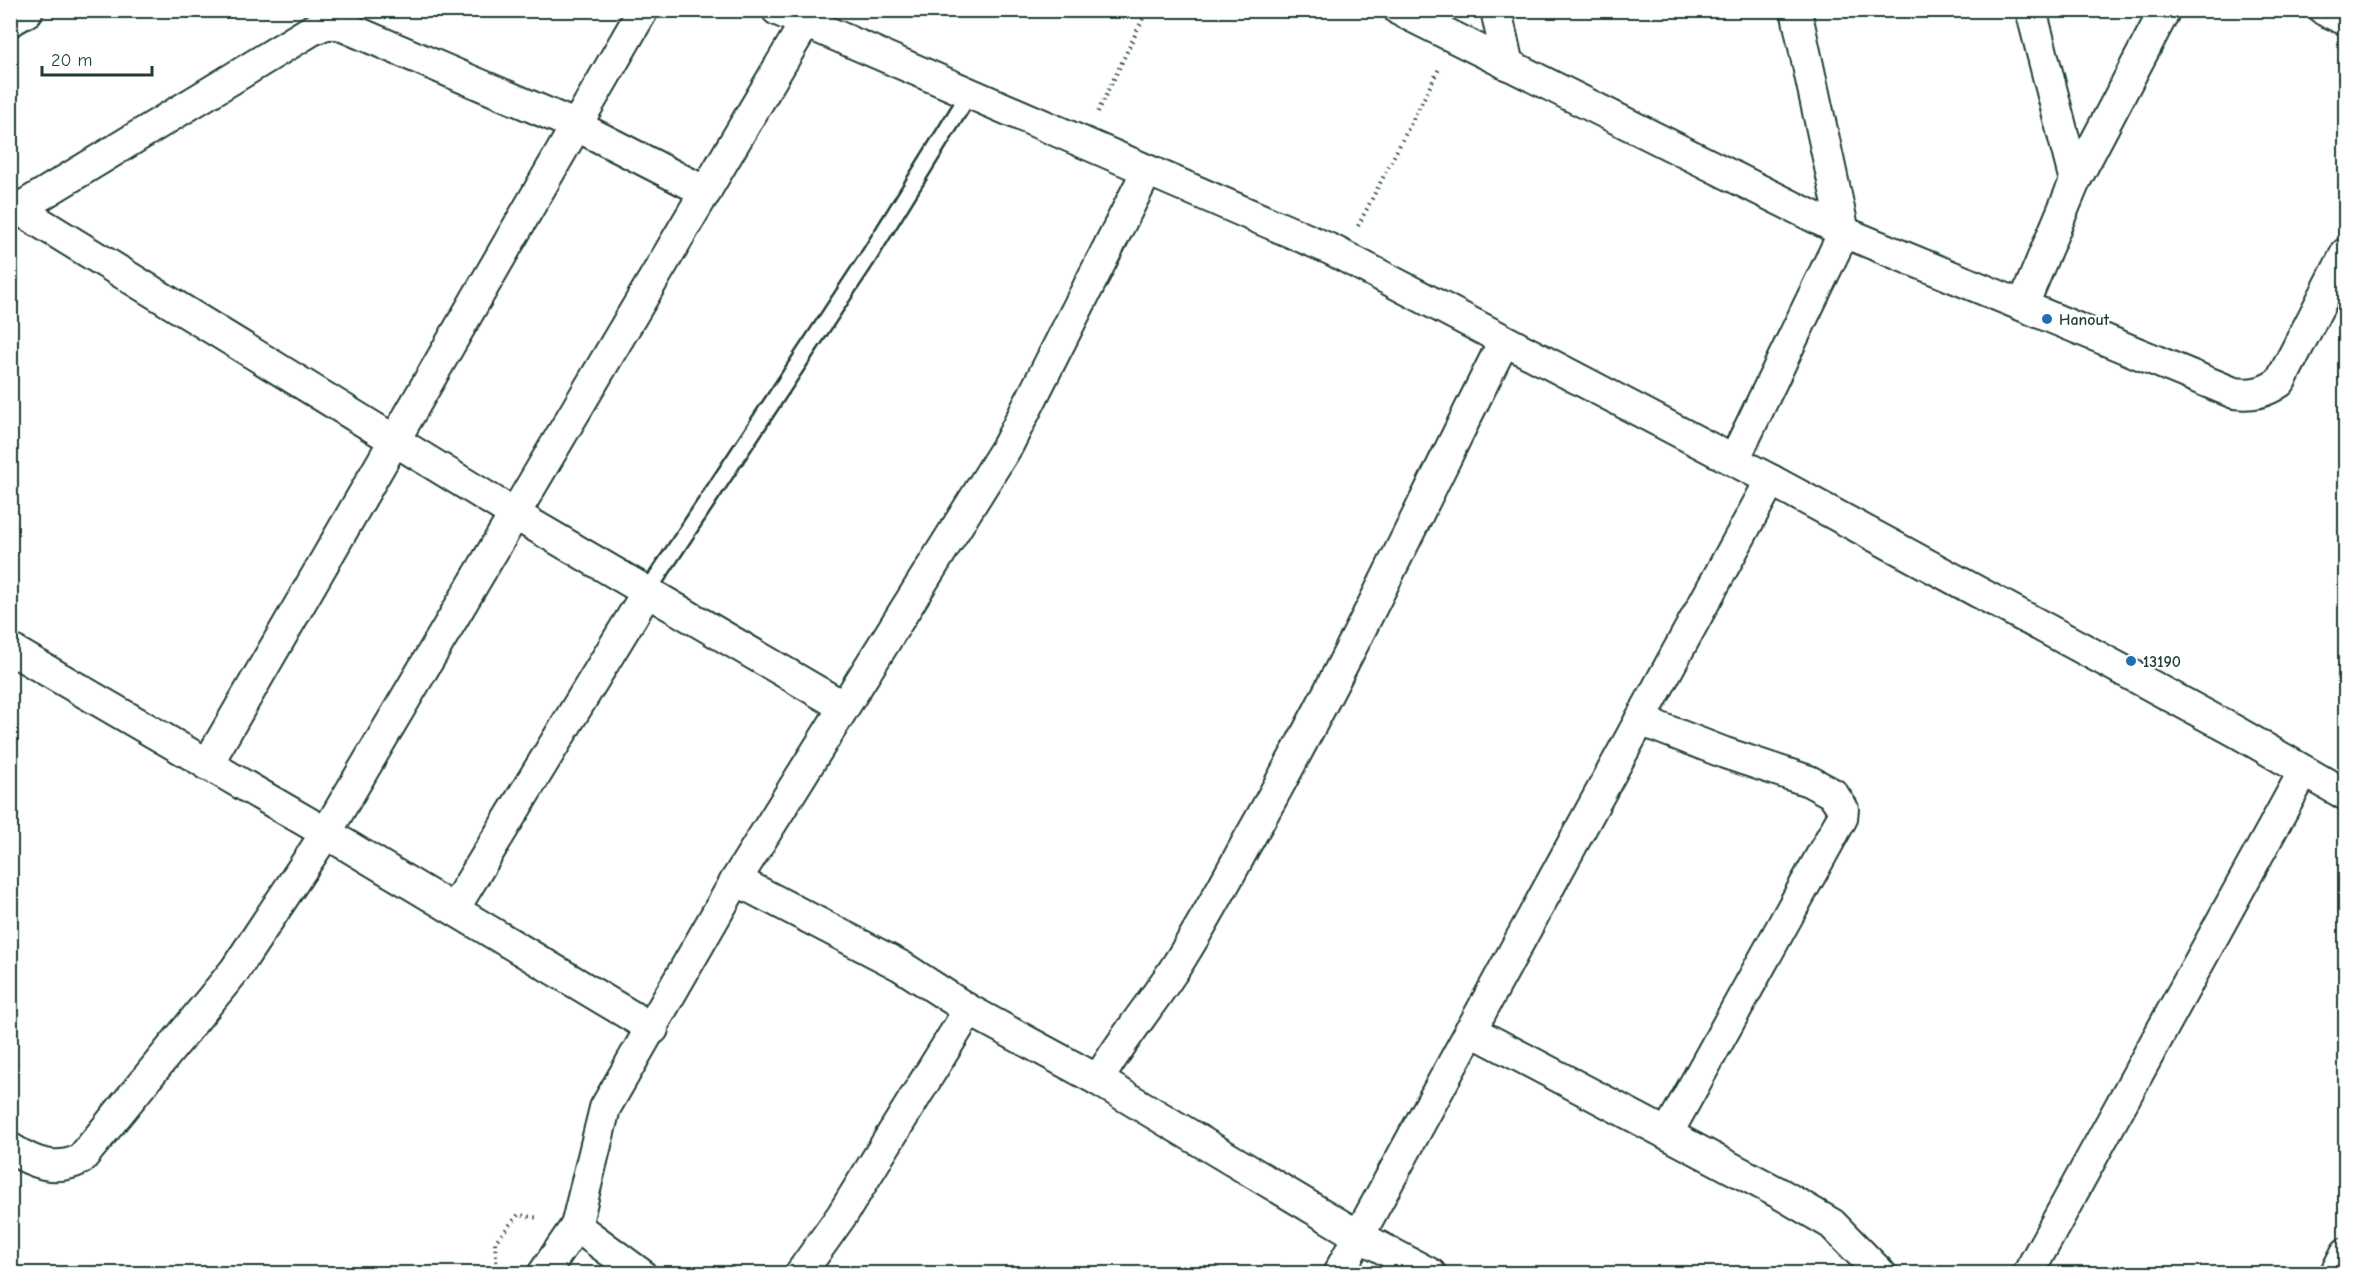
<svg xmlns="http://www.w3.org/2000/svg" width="2356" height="1284" viewBox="0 0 2356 1284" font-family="'Comic Neue',sans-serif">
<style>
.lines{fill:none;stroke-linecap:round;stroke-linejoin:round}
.service-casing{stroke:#1f3d34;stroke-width:20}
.minor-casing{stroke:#1f3d34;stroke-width:34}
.secondary-casing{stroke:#1f3d34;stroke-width:38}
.path{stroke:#1f3d34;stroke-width:4;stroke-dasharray:1.5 4.5;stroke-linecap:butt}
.service{stroke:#fff;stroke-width:15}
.minor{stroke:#fff;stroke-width:30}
.secondary{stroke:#fff;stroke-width:33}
.poi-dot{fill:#1f6fb2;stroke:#fff;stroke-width:2}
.labels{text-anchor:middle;stroke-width:4.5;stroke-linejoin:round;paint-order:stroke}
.poi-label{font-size:16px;font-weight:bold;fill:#1f3d34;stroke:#fff;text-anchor:start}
</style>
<rect width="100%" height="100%" fill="#fff"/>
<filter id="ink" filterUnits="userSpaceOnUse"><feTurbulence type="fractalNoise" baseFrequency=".0167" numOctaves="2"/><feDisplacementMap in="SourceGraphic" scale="12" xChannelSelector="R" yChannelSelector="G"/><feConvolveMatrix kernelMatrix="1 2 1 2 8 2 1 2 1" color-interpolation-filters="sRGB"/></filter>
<g filter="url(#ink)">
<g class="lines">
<g class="service-casing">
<polyline id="service" points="647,592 867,259 969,94"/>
</g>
<g class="minor-casing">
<g id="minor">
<polyline points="777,10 1332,250 1771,480 2235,731 2346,795"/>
<path d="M1399 10 1844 232 2234 393C2253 395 2264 393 2280 382L2346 253"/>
<polyline points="1496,10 1508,65"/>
<polyline points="2324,10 2346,20"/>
<polyline points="2075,181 2165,10"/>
<polyline points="18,209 516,515 844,707"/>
<polyline points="10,214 312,30 326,24 338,24 577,126 706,192"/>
<polyline points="2023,305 2075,181 2031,10"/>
<polyline points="1734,460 1844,232 1796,10"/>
<polyline points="10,649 326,833 653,1029"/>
<polyline points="1640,720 1725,753 1809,781 1833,794 1843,809 1842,818 1667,1134"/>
<polyline points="207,765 643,10"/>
<polyline points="736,880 901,966 969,1010 1098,1080 1359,1236 1431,1274"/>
<polyline points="454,909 647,592"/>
<polyline points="1470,1030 1779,1193 1832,1224 1881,1274"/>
<path d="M1098 1080C1121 1041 1150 1006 1175 968 1200 929 1223 887 1245 846 1339 681 1419 510 1504 341"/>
<path d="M10 1148C33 1163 56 1172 81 1159L235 970 326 833 805 23"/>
<polyline points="576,1226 605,1108 736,880 1008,445 1147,171"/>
<polyline points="543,1274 576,1226 641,1274"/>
<polyline points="800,1274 842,1215 969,1010"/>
<polyline points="1338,1274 1771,480"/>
<polyline points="2028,1274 2304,771"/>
<polyline points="2335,1274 2346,1253"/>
</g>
</g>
<g class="secondary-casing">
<polyline id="secondary" points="10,19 26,10"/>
</g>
<g class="path">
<polyline points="1098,112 1147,10"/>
<polyline points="1358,226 1440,67"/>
<polyline points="497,1274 495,1242 518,1215 540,1218"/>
</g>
<use href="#service" class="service"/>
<use href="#minor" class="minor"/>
<use href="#secondary" class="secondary"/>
</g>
</g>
<g class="poi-dot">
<circle cx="2047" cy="319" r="6"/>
<circle cx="2131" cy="661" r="6"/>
</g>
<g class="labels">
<g class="poi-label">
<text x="2059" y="325">Hanout</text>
<text x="2143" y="667">13190</text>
</g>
</g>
<rect width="2356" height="1284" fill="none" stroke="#fff" stroke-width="36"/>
<rect x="18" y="18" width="2320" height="1248" fill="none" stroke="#1f3d34" stroke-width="2" filter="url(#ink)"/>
<path d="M42 66v9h110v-9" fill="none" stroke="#1f3d34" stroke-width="3"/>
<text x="51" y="66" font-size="18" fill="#1f3d34" stroke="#ffffff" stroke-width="4.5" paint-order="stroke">20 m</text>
</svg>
